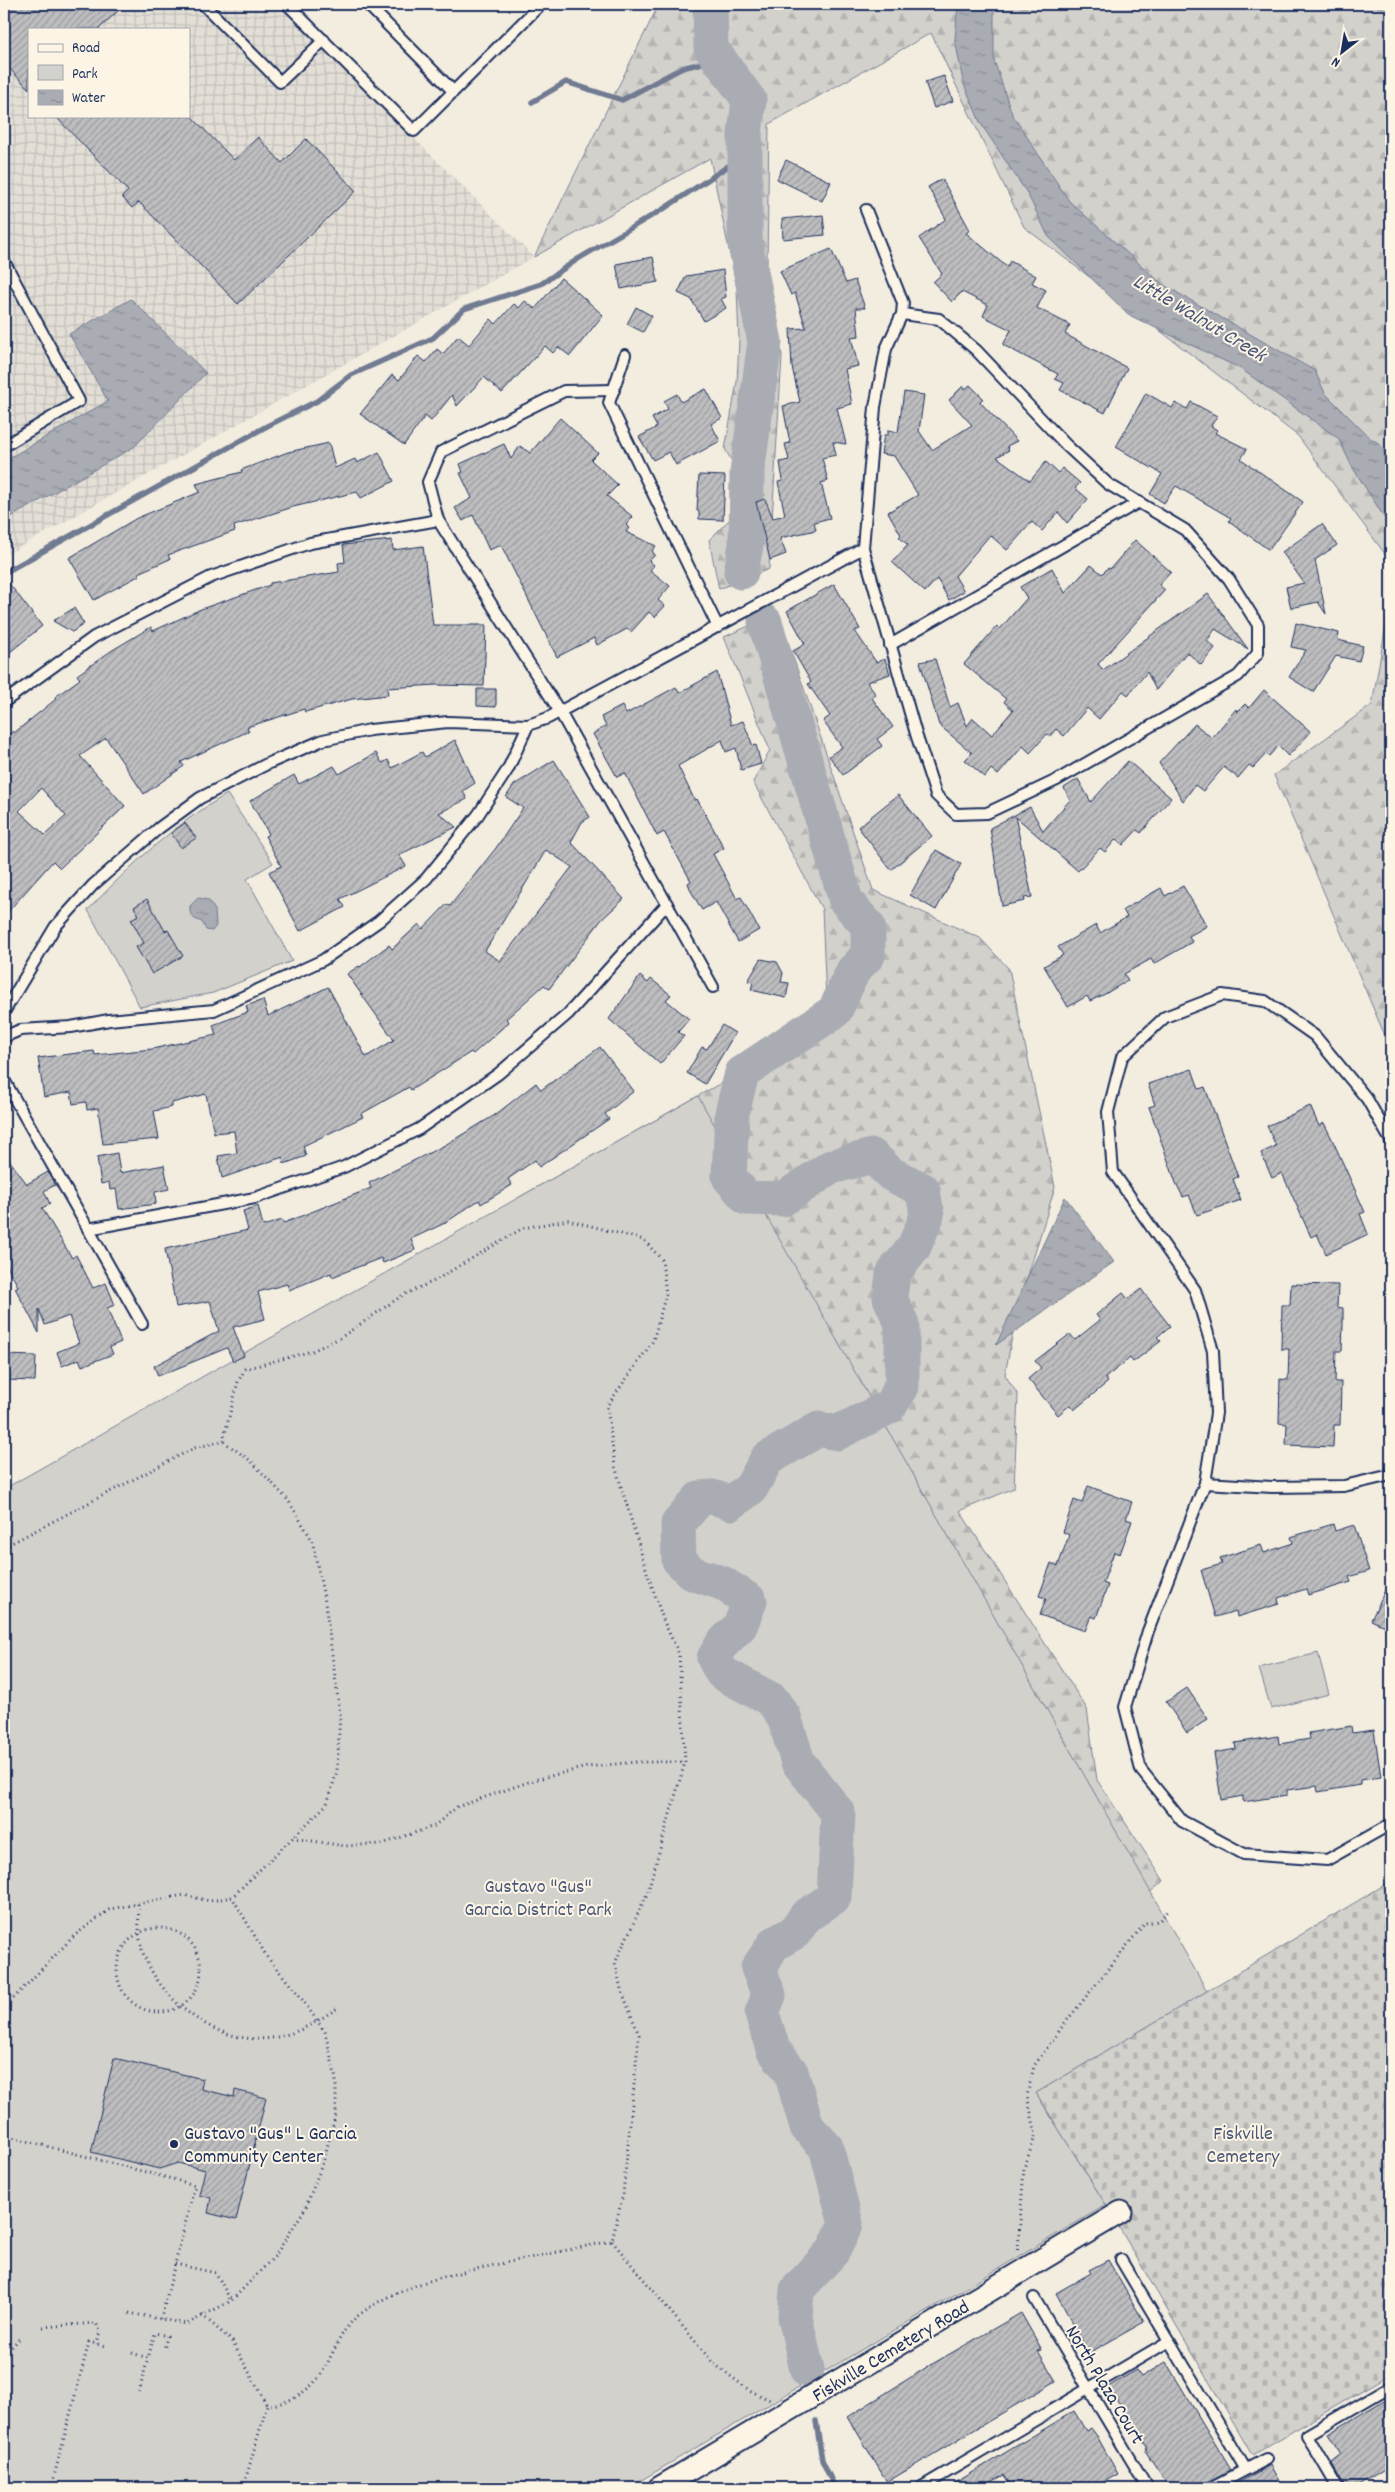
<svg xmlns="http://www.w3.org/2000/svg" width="1395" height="2492" viewBox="0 0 1395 2492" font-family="Dekko,sans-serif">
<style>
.industrial{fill:url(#industrial-grid);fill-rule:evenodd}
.forest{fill:url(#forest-firs);stroke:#778095}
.cemetery{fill:url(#cemetery-stones);stroke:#778095}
.green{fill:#d3d1cc;stroke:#778095}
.water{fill:url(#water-ripples);stroke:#707a91}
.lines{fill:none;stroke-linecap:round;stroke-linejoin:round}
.stream{stroke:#707a91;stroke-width:5.5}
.river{stroke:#a9acb3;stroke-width:35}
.building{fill:url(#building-hatch);stroke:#1b2f5e;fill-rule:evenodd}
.service-casing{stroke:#1b2f5e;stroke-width:14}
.minor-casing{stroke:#1b2f5e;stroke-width:25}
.path{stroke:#1b2f5e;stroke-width:3;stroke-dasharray:1 4;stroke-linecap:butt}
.service{stroke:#fcf5e5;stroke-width:10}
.minor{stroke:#fcf5e5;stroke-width:21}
.poi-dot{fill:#1b2f5e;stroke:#fcf5e5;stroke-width:2}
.labels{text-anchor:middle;stroke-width:4;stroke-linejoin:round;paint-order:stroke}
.park-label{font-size:20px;fill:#49587a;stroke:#fcf5e5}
.poi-label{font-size:20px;fill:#1b2f5e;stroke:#fcf5e5;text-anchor:start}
.street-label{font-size:20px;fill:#1b2f5e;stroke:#fcf5e5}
.water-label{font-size:21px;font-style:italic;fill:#465478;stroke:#fcf5e5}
</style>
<defs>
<pattern id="industrial-grid" width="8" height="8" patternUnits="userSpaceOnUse" patternTransform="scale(1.25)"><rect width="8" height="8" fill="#e3dfd6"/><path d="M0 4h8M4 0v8" fill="none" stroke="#c2c0ba"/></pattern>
<pattern id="forest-firs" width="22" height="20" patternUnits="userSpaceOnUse" patternTransform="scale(1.25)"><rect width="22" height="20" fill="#d3d1cc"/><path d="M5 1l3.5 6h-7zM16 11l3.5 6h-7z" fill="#b5b4b2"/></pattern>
<pattern id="cemetery-stones" width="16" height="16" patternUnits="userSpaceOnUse" patternTransform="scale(1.25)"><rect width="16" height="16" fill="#d3d1cc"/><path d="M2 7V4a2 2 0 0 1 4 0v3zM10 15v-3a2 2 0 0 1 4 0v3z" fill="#b5b4b2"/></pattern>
<pattern id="water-ripples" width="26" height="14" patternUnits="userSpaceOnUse" patternTransform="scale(1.25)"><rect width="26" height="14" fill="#a9acb3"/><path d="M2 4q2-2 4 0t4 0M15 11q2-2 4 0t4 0" fill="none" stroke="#898c95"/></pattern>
<pattern id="building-hatch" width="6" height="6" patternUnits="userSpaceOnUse" patternTransform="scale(1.25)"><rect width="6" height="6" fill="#bebec0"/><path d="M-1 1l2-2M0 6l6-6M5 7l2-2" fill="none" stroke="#9a9b9f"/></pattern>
</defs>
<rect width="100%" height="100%" fill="#f3ede0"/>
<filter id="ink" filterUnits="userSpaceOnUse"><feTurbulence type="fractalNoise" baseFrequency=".02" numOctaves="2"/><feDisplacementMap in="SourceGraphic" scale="10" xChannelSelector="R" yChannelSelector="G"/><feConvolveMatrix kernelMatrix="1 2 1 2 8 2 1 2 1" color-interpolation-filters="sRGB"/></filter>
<g filter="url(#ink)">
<path class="industrial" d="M4 4H279L534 257 4 556ZM29 29H189V116H29Z"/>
<g class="forest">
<polygon points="659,4 1391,4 1391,562 1298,436 1024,227 931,33 769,124 767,267 782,356 769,569 719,589 709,540 731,518 733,463 725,449 737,382 739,340 737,289 710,158 534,257"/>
<polygon points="1391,596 1391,1050 1274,775 1372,705"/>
<polygon points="778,613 873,890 980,938 1009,969 1055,1187 1016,1315 1005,1375 1018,1395 1014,1488 960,1511 1087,1709 1097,1780 1164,1881 1120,1916 628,2488 137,2488 516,1199 827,1023 822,909 753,782 770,750 724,637"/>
</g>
<polygon class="cemetery" points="1391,1881 1391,2374 1252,2455 1106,2205 1036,2093"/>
<g class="green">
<path d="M227 794 273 863 247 879 292 961 213 993 140 1007 88 910C133 863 171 827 227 794Z"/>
<polygon points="698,1096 1207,1991 1036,2093 1106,2205 628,2488 4,2488 4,1489"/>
<polygon points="1318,1653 1329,1694 1271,1709 1259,1668"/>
</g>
<g class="water">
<polygon points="958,4 994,4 994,60 1012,114 1069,201 1162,284 1315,371 1325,393 1370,438 1380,444 1391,465 1391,528 1351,465 1339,439 1241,369 1129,315 1048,236 1027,193 981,124 963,82 955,39"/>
<polygon points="131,299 206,373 134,447 4,521 4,461 108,401 69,334"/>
<path d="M198 898 208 900 215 910 216 926 212 931 206 930 202 922C193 919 189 916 190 906Z"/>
<polygon points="1065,1197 1114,1262 996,1345"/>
</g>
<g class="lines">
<g class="stream">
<polyline points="532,102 566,82 622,100 682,68 719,59"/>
<polyline points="4,573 267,426 317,401 351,375 433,338 464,309 541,284 578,259 665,208 745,155"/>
<polyline points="816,2421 822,2460 835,2488"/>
</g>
<g class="river">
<polyline points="710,4 711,48 749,100 745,134 745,242 765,342 747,473 746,545 741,572"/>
<polyline points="765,622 846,901 868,926 868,955 853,971 835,1011 742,1073 732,1113 729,1177 747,1198 783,1199 831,1167 872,1156 891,1174 923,1190 927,1216 914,1247 893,1274 890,1298 902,1324 902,1387 889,1407 837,1433 819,1429 767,1459 751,1488 731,1503 713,1497 700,1498 678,1524 679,1560 692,1573 722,1583 750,1601 740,1626 723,1643 714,1658 722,1673 772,1700 784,1717 798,1762 838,1813 834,1897 806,1916 795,1932 774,1944 758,1968 769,1995 762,2013 773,2049 791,2072 807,2127 826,2147 846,2224 833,2251 797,2290 795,2317 807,2370"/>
</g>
</g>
<g class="building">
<polygon points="4,4 125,4 99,29 29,29 29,89 4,63"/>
<polygon points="944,76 953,101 934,108 925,82"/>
<polygon points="55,116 191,116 234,160 258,137 282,163 306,139 356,191 238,304 139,202 132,208 122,197 128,191"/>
<polygon points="786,160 831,182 822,201 777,179"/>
<polygon points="942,179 970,230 966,233 1007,267 1010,261 1036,276 1032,283 1046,290 1037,308 1070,325 1065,334 1127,368 1105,413 1060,390 1064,383 1055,379 1058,374 1003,345 1011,330 983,316 988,305 962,292 952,302 933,282 942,274 919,238 946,219 928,187"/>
<polygon points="823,215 825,235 783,239 782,219"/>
<polygon points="831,249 846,283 855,280 865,308 856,308 859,336 851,337 858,366 845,369 852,404 837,408 846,444 833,442 836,455 822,458 828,481 821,483 830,518 814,522 816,530 780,538 786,554 770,560 756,502 765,499 773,518 785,515 778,482 783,481 780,462 789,460 785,444 790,443 783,406 800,402 792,367 790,329 806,328 795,293 791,295 780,271"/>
<polygon points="653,257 658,282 621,289 616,264"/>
<polygon points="723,270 726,297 721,299 726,308 704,321 691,299 678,293 686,276"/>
<polygon points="561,278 603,315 570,356 558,347 553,353 545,346 502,393 484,377 457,406 452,395 431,421 425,416 404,445 360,414 392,375 399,380 418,356 426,362 437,349 443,354 458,336 469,345 491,319 496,324 514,304 519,308 525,301 535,309"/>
<polygon points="636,307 652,316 643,332 627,324"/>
<polygon points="970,385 983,398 980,402 1017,441 1007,446 1009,450 997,457 1030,481 1046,462 1058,473 1062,468 1080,483 1075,488 1088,499 1067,523 1058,512 1042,531 1032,522 1007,550 990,535 955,576 964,591 949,600 937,579 925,592 892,562 908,545 899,537 901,535 888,512 918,495 894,456 881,454 884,435 888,435 888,430 898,432 904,392 924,395 919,431 932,450 972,425 949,400 963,386 965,389"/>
<polygon points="706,389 722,418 711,424 720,441 676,465 669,452 653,460 639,437 657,427 652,418 668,409 664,401 677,394 681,402"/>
<polygon points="1146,393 1172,408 1175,403 1187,409 1191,402 1217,416 1211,426 1217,430 1215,433 1247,449 1241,459 1303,502 1269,550 1229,521 1231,518 1176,486 1164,503 1150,494 1162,474 1116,447"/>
<polygon points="560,418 598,453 591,460 618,485 607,496 633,517 626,525 629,528 626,532 656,546 652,551 655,555 649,561 654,565 650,570 670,586 658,600 665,606 655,617 649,612 631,632 627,629 597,645 594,638 557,657 501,545 489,550 473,515 463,521 455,508 472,498 460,473 463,472 460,464 504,444 511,459 520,446 530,453"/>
<polygon points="329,443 335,468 355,459 357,463 379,452 394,481 361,498 357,492 293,507 234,526 235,531 168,555 170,559 138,573 140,575 94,600 69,558 137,518 200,492 196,484 242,472 241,470 288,452"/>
<polygon points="699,475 725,476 723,520 699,519 699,511 697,511"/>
<polygon points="1322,524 1337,545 1315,560 1326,614 1318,602 1291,608 1286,587 1304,583 1282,552"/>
<path d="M392 540 393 550 423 546 433 625H486L484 686 436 685 387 688 388 695 352 699 305 712 304 709 247 727 249 731 181 762 184 766 144 794 106 738 80 756 125 806 60 868 53 861 4 916V739L13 731 14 733 56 699 55 697 80 679 77 675 111 651 151 627 153 631 201 609 270 585V583L339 572 338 563 345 562 343 545ZM41 788 66 816 45 835 19 811Z"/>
<polygon points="1135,540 1171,572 1159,585 1165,590 1098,664 1103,670 1208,594 1248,649 1215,629 1207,641 1215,648 1201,665 1187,652 1156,690 1147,672 1128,695 1123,691 1099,719 1087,708 1064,736 1056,729 1050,736 1047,734 1030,753 1023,746 998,775 991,769 985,777 965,760 972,753 939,725 920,662 935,659 950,707 958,703 967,726 973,718 992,735 1013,710 1004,702 1006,699 964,664 997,626 1000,629 1027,598 1020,587 1052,568 1065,593 1091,565 1102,574 1108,568 1110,569"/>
<polygon points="4,577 42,626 4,657"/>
<polygon points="834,584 860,629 855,631 876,662 885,659 890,674 867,682 876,695 872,698 893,727 877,739 882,746 843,775 829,756 842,747 823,721 830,716 808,684 811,682 793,651 805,644 787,611"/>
<polygon points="74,608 84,624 72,632 53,621"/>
<polygon points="1296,623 1339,633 1338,640 1363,646 1359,661 1336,656 1313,692 1289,677 1306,650 1291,647"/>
<polygon points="717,672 731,725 743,721 753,746 756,745 761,764 741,770 736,748 726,752 722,740 678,766 695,801 697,799 724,848 713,854 737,899 741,897 759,930 738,942 716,902 702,910 691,891 688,883 691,881 664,832 657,836 625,773 617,777 593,734 606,726 601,717 622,706 626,714 676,687 679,693"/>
<polygon points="477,689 496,689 496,707 477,706"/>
<polygon points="1264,690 1311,732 1288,756 1278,746 1269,756 1266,754 1253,768 1249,765 1238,778 1224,767 1203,791 1195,785 1183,801 1159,763 1195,724 1212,738 1236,709 1237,712 1245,704 1249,708"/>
<polygon points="455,740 475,783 463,791 467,799 439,813 456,827 399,855 406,866 340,899 345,907 300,931 269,872 281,866 265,836 269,834 250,801 294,775 299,784 334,766 339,774 376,753 382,763 388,760 392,768 422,752 425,757"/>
<path d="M554 760 590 817 582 822 571 842 624 899 602 919 549 989 544 985 506 1019 509 1022 473 1054 471 1052 411 1090 409 1087 361 1114 363 1117 303 1146 306 1156 284 1164 283 1157 222 1178 218 1156 237 1153 234 1131 214 1133 206 1094 172 1103V1107L154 1111 159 1139 103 1144 98 1108 87 1110 86 1102 73 1104 71 1092 44 1097 38 1058 94 1051 95 1055 152 1049 216 1035 213 1025 248 1012 246 1006 263 1000 268 1016 328 987 366 1057 394 1040 347 974 359 966 360 967 389 945 392 949 419 924 423 929 447 904 450 906 496 848 523 808 506 797 514 785ZM546 850 572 867 500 961 485 951Z"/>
<polygon points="1128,761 1171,798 1141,833 1137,830 1123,845 1116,839 1105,852 1100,848 1078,871 1015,816 1032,897 1024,898 1025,901 1002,906 990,828 1030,807 1043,831 1070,800 1064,788 1078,779 1091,802"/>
<polygon points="898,795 932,836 891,870 858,827"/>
<polygon points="185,823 196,838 181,848 171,833"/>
<polygon points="936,850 961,864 936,910 910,895"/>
<polygon points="1183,886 1207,926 1189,936 1192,942 1154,964 1151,959 1124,974 1128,980 1105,994 1090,1001 1087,996 1068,1007 1044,966 1063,955 1058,947 1096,925 1100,933 1127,917 1123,910 1161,888 1165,896"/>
<polygon points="147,899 165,931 168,930 183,956 152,974 136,947 144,943 131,919 139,915 134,907"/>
<polygon points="761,959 777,962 783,973 781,982 789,983 786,998 751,990 753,982 748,981"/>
<polygon points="640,976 648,983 651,979 671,995 666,1000 689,1019 678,1032 684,1036 660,1064 609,1019"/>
<polygon points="722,1025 735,1033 705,1084 687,1073 702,1047 707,1049"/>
<polygon points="600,1047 634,1091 605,1114 609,1119 539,1167 535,1160 508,1179 512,1185 481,1204 479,1200 445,1223 411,1239 415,1250 383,1263 381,1258 332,1277 331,1273 289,1290 287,1284 258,1292 265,1319 233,1327 244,1356 233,1361 227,1348 158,1376 154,1366 219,1331 210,1301 176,1307 165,1249 248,1230 243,1211 258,1206 263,1226 282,1220 284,1223 371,1188 369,1183 445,1145 495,1115 536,1083 541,1090"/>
<polygon points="1192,1069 1199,1089 1205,1087 1238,1177 1233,1179 1241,1200 1197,1215 1189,1195 1183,1197 1176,1183 1149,1107 1155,1105 1148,1084"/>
<polygon points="1310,1106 1319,1126 1324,1123 1332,1139 1365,1212 1360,1214 1368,1234 1326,1254 1317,1234 1311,1237 1282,1173 1272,1178 1261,1153 1276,1146 1267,1126"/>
<polygon points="4,1153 27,1184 48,1172 55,1185 44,1191 50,1204 42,1208 72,1258 76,1255 93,1288 106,1283 115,1305 107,1308 121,1342 110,1347 113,1354 82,1366 79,1359 62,1366 57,1352 79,1343 69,1316 45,1325 39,1309 39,1333 15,1288 18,1286 4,1261"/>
<polygon points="117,1153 120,1173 164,1165 169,1189 155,1192 156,1204 119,1209 116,1189 110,1190 109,1182 101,1184 97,1157"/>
<polygon points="1291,1284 1338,1285 1337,1307 1343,1308 1343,1324 1342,1351 1336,1351 1335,1382 1341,1382 1340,1425 1334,1425 1333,1447 1286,1445 1287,1424 1279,1423 1280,1379 1288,1380 1289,1349 1281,1349 1282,1305 1290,1305"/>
<polygon points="1141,1289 1170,1326 1157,1337 1161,1341 1133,1362 1130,1358 1105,1378 1108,1382 1074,1410 1070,1405 1058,1415 1028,1379 1041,1368 1035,1361 1070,1334 1075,1340 1100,1320 1096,1315 1123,1293 1128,1299"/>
<polygon points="4,1355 36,1356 35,1381 4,1380"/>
<polygon points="1088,1486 1132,1502 1126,1519 1132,1521 1120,1554 1114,1552 1103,1583 1108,1585 1096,1618 1091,1616 1085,1631 1040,1615 1046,1598 1039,1596 1051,1563 1058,1566 1069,1535 1063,1532 1074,1500 1082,1503"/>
<polygon points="1333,1524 1335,1531 1354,1525 1369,1571 1349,1577 1351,1582 1308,1595 1306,1589 1278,1598 1279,1604 1253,1612 1237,1617 1236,1611 1215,1617 1201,1570 1222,1564 1220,1558 1261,1545 1264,1553 1293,1543 1291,1537"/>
<polygon points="1391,1578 1391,1629 1371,1620"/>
<polygon points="1187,1688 1208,1719 1187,1733 1166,1702"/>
<polygon points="1351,1726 1352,1733 1374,1730 1381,1777 1360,1780 1360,1785 1318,1792 1317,1786 1287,1790 1287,1795 1243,1802 1243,1796 1221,1800 1214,1753 1236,1749 1235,1743 1278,1736 1279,1744 1310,1739 1309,1733"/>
<polygon points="114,2058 203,2079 201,2089 234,2097 235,2090 266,2098 236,2220 208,2213 211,2198 199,2195 205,2170 178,2163 159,2169 91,2152"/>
<polygon points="1108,2260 1144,2322 1089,2353 1056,2293 1091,2273 1089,2270"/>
<polygon points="1021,2313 1042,2350 1038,2351 1056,2381 887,2482 848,2417 927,2367"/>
<polygon points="1166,2362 1231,2470 1208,2482 1204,2488 1170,2488 1146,2452 1147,2447 1108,2387 1136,2370 1141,2377"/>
<polygon points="1391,2396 1391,2466 1355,2488 1346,2488 1331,2462 1341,2454 1328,2434"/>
<polygon points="1074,2411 1086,2431 1091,2428 1097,2436 1118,2474 1093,2488 1012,2488 1004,2475 981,2488 947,2488"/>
<polygon points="1270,2465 1283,2488 1225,2488 1238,2483"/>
</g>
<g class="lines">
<g class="service-casing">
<g id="service">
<polyline points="203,4 280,82 324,40"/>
<polyline points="287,4 414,131 541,4"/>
<polyline points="367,4 453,91"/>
<polyline points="866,210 903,303 902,314 886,349 875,407 863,548 916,734 936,795 956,814 987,813 1057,780 1238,676 1258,653 1258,625 1229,579 1185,530 1108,484 1066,445 976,350 939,319 902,314"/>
<polyline points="4,261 79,401 4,446"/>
<polyline points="625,355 609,403 718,627"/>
<polyline points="614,390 564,391 441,452 428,482 438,520 560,712 713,987"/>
<polyline points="890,645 1139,502"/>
<polyline points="4,702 94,637 211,577 310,543 438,520"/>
<polyline points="4,1012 55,927 93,885 159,828 200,798 267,764 323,740 370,730 448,722 528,725 548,718 863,548"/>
<polyline points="4,1037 20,1030 71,1027 109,1020 214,1010 323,960 379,921 426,879 478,815 508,769 528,725"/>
<polyline points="4,1080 142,1324"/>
<polyline points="1391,1141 1367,1099 1315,1036 1265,1001 1222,995 1165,1017 1122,1057 1108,1112 1113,1172 1195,1290 1213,1351 1216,1413 1205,1483 1148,1631 1125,1707 1141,1770 1182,1821 1244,1854 1327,1860 1391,1824"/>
<polyline points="88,1229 255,1198 344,1167 419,1129 498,1074 568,1014 667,904"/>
<polyline points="1205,1483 1272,1487 1344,1486 1391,1475"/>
<polyline points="1121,2260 1245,2468"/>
<polyline points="1034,2298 1148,2488"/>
<polyline points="920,2488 1169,2341"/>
<polyline points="1211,2488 1266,2459"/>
<polyline points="1338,2488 1307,2435 1391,2386"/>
</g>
</g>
<g class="minor-casing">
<polyline id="minor" points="659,2488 1121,2212"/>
</g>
<g class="path">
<polyline points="223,1441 238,1382 245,1369 312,1351 340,1338 403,1295 434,1281 523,1228 568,1220 644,1240 662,1260 666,1294 653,1341 607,1406 615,1466 646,1569 664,1622 679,1654 685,1762 636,1762 587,1767 534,1780 457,1807 434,1826 382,1844 345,1846 293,1838"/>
<polyline points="4,1547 194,1448 223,1441 251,1461 288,1500 312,1540 325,1602 340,1714 337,1771 327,1804 232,1897 210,1901 184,1895 110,1909 74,1936 4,2008"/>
<path d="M138 1904C139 1919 138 1938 143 1953 163 2006 227 2053 285 2035 305 2030 322 2018 339 2007"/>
<circle cx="159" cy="1970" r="42"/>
<polyline points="4,2135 195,2185 161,2319"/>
<polyline points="612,2241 713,2363 749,2390 770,2400"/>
<polyline points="1018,2250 1024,2168 1036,2134 1027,2096 1034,2066 1065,2023 1145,1923 1159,1921 1169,1910"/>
<polyline points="175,2264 216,2273 231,2301"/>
<polyline points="129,2313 187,2324 231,2301 275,2256 306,2207 324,2159 336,2114 336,2079 325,2032 299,1995 267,1957 232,1897"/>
<polyline points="202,2315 232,2341 267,2405"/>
<polyline points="43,2327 96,2323 100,2331 97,2344"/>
<polyline points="132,2353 148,2358 155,2333 167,2336 164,2350"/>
<polyline points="4,2365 8,2351 19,2339"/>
<polyline points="139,2392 148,2358"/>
<polyline points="51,2488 89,2342 105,2346"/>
<path d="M243 2488 267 2405C288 2405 312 2390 323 2371 335 2351 340 2330 359 2315 400 2283 455 2274 504 2263 540 2256 576 2248 612 2241L623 2194 639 2035 621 1989 615 1963 647 1894 685 1762"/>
</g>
<use href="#service" class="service"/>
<use href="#minor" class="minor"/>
</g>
</g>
<circle class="poi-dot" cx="174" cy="2144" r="5"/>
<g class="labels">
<g class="park-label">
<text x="538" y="1892">Gustavo "Gus"<tspan x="538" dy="23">Garcia District Park</tspan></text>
<text x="1243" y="2139">Fiskville<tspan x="1243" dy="23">Cemetery</tspan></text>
</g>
<g class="poi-label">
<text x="184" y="2139">Gustavo "Gus" L Garcia<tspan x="184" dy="23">Community Center</tspan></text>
</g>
<g class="street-label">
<text transform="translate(890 2350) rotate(-31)" y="7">Fiskville Cemetery Road</text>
<text transform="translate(1106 2384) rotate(59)" y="7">North Plaza Court</text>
</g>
<g class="water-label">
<text transform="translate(1200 317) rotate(31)" y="7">Little Walnut Creek</text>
</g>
</g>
<rect width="1395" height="2492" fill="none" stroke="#fcf5e5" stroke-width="20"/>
<rect x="10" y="10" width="1375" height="2472" fill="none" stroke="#1b2f5e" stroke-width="2" filter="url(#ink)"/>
<rect x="28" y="28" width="162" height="90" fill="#fcf5e5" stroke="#a2a6af"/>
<rect x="38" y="44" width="25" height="8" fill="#fcf5e5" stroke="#a2a6af"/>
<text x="72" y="52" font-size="15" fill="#1b2f5e">Road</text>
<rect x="38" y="65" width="25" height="15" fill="#d3d1cc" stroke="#a2a6af"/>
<text x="72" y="78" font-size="15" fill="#1b2f5e">Park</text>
<rect x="38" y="90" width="25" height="15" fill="url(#water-ripples)" stroke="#a2a6af"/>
<text x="72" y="102" font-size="15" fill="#1b2f5e">Water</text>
<g transform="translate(1342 52) rotate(211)" stroke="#fcf5e5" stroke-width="4" paint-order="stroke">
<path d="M0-4L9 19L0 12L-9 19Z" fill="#1b2f5e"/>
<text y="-8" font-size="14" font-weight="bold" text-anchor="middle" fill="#1b2f5e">N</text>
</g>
</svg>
